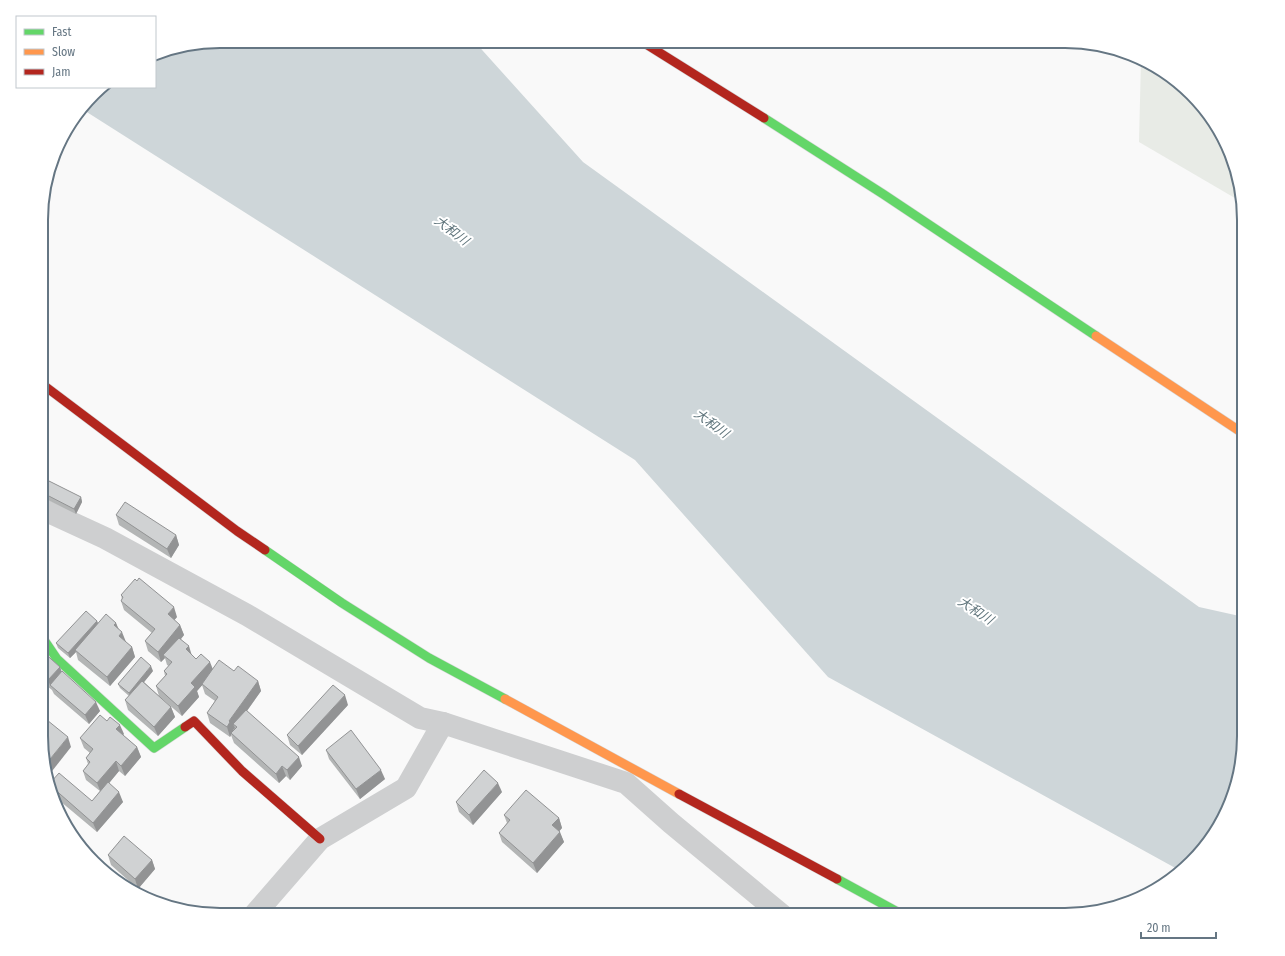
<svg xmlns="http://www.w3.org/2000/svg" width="1285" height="956" viewBox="0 0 1285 956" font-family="'Fira Sans Condensed','Noto Sans JP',sans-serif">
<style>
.green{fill:#e8ebe6}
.water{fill:#ced6d9}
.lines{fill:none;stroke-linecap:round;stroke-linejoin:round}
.fast-casing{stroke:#d5d6d7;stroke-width:10}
.slow-casing{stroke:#d5d6d7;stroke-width:10}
.jam-casing{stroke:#d5d6d7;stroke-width:10}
.street{stroke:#cecfd0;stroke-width:22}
.fast{stroke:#63d668;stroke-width:9}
.slow{stroke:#ff974d;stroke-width:9}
.jam{stroke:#b3261e;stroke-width:9}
.wall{fill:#b3b5b5}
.shaded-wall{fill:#929394}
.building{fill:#d0d2d3;stroke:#929394}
.labels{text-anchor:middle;stroke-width:4;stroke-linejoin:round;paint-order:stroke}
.water-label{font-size:13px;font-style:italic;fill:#60757c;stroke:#fff}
.rim{fill:none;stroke:#657683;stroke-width:2}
</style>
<rect width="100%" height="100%" fill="#f9f9f9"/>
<polygon class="green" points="1141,59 1183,85 1226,141 1240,201 1139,142"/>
<polygon class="water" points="220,41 474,41 583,162 1199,607 1244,617 1244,748 1230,805 1200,854 1179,870 828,677 635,460 82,109 101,87 155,87 155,55 162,51"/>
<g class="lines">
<g class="fast-casing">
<g id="fast">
<polyline points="764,118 883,194 1096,336"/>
<polyline points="265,550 342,603 429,658 505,699"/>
<polyline points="42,637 57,659 154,748 185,727"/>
<polyline points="837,879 903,915"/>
</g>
</g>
<g class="slow-casing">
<g id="slow">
<polyline points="1096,336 1244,434"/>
<polyline points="505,699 679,794"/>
</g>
</g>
<g class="jam-casing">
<g id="jam">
<polyline points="641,41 764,118"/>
<polyline points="42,384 237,531 265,550"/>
<polyline points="185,727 194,721 242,771 320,839"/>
<polyline points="679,794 837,879"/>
</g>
</g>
<g class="street">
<polyline points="42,509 105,538 247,615 420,718 443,723"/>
<polyline points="254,915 320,839 406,788 443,723 626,783 671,823 782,915"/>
</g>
<use href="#fast" class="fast"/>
<use href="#slow" class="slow"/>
<use href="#jam" class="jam"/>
</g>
<g class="wall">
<polygon points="43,493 81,497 82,502 76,514 44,498"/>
<polygon points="116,515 176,535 179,545 171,558 119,525"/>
<polygon points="121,595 177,617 174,620 180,625 184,635 181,639 192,655 196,659 213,669 234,671 258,681 261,691 247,711 302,766 290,780 286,776 279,783 234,743 231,735 230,737 210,723 207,713 215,701 205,694 202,685 197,691 199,697 182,716 159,696 156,686 165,676 164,671 169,666 167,665 165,658 161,662 148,651 145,641 152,633 124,610 121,601 122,599"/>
<polygon points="97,621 98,623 116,623 118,629 126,642 125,642 132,647 135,657 110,686 78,660 76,652 70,658 58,648 56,643"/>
<polygon points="42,651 60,667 62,672 100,711 89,724 54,694 52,690 47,686 44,690 42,688"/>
<polygon points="153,671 144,682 171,707 175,717 158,736 128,710 125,700 129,696 120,688 118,684"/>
<polygon points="348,705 302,755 290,745 287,735"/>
<polygon points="124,734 123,735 137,747 141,757 125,776 119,771 109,783 123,802 97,832 54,796 51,782 92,801 100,791 86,780 83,771 88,764 86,758 90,753 84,748 80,738"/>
<polygon points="326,750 385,779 360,799 329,759"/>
<polygon points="502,792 473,825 459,812 456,802"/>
<polygon points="504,815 559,818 562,828 559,831 564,842 537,873 502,842 499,833 507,823"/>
<polygon points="108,855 152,860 155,869 138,889 111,865"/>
</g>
<g class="shaded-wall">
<polygon points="81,497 82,502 76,514 74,509"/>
<polygon points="176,535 179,545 171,558 167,549"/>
<polygon points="174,607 177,617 171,624 168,614"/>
<polygon points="97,621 99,626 75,650 76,652 70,658 68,653"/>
<polygon points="116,623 120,632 114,625"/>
<polygon points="180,625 184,635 166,657 163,655 165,658 161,662 158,652"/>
<polygon points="122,632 126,642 122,646 119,636"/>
<polygon points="189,646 192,656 186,649"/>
<polygon points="132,647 135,657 110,686 107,677"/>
<polygon points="210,662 214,672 197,691 199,697 182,716 178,706 191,683"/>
<polygon points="151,666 153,671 131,698 129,693"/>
<polygon points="60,667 63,677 50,685 52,690 48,680"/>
<polygon points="44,676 47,686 44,690 42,684 42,679"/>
<polygon points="258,681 261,691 236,726 233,724 235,728 233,730 234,732 231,733 231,735 230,737 227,727 229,721"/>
<polygon points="345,695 348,705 302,755 298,746"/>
<polygon points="96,702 100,711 89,724 85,715"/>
<polygon points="171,707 175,717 158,736 154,727"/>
<polygon points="120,725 124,734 119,739 116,729"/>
<polygon points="68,737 71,747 49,775 46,764"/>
<polygon points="137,747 141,757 125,776 121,766"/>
<polygon points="299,757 302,766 290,780 287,770"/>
<polygon points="116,761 119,771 101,793 97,783"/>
<polygon points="282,766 286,776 279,783 276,774"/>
<polygon points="381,770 385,779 360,799 356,789"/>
<polygon points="498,783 502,792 473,825 469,815"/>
<polygon points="119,792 123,802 97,832 93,823"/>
<polygon points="559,818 562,828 556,835 552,825"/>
<polygon points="560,832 564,842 537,873 533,863"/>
<polygon points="152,860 155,869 138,889 135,879"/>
</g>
<g class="building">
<polygon points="49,481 81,497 74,509 43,493"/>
<polygon points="125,502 176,535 167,549 116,515"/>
<polygon points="139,578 174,607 168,614 180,625 158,652 145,641 155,629 121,601 123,597 121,595 135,579 137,581"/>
<polygon points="86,611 97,621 68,653 56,643"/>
<polygon points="106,614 116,623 114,625 122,632 119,636 132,647 107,677 75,650"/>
<polygon points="179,638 189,646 186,649 196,659 201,654 210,662 191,683 195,687 178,706 156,686 167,674 164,671 172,662 163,655"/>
<polygon points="42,651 60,667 48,680 44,676 42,679"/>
<polygon points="141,657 151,666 129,693 118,684"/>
<polygon points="219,660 234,671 238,666 258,681 229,721 230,722 227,727 207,713 218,697 202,684"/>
<polygon points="62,671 96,702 85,715 50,685"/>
<polygon points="142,681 171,707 154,727 125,700"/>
<polygon points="333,685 345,695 298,746 287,735"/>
<polygon points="246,710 299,757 287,770 282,766 276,774 231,733 237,727 233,724"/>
<polygon points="100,715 107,721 110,717 120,725 116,729 137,747 121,766 116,761 97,783 83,771 90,762 86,758 93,749 80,738"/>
<polygon points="47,720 68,737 46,764 41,748 41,727"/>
<polygon points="351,730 381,770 356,789 326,750"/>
<polygon points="484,770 498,783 469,815 456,802"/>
<polygon points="59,773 92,801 108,782 119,792 93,823 52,787 51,782"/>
<polygon points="526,790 559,818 552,825 560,832 533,863 499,833 510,820 504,815"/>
<polygon points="124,836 152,860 135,879 108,855"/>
</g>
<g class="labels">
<g class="water-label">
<text transform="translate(452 230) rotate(37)" y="5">大和川</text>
<text transform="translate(712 423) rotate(36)" y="5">大和川</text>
<text transform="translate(976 610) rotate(33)" y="5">大和川</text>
</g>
</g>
<path d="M0 0H1285V956H0ZM220 48H1065A172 172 0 0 1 1237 220V736A172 172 0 0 1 1065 908H220A172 172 0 0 1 48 736V220A172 172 0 0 1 220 48Z" fill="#fff" fill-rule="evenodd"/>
<path class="rim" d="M220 48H1065A172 172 0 0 1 1237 220V736A172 172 0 0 1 1065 908H220A172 172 0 0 1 48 736V220A172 172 0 0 1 220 48Z"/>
<rect x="16" y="16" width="140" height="72" fill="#ffffff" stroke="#c1c8cd"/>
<rect x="24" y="29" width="20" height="6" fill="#63d668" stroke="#c1c8cd"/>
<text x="52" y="36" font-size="12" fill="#657683">Fast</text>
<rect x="24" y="49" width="20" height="6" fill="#ff974d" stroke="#c1c8cd"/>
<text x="52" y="56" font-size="12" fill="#657683">Slow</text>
<rect x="24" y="69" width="20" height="6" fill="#b3261e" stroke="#c1c8cd"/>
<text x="52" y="76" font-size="12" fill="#657683">Jam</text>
<path d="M1141 932v6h75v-6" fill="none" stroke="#657683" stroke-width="2"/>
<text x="1147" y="932" font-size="12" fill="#657683" stroke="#ffffff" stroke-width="3" paint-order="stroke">20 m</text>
</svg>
